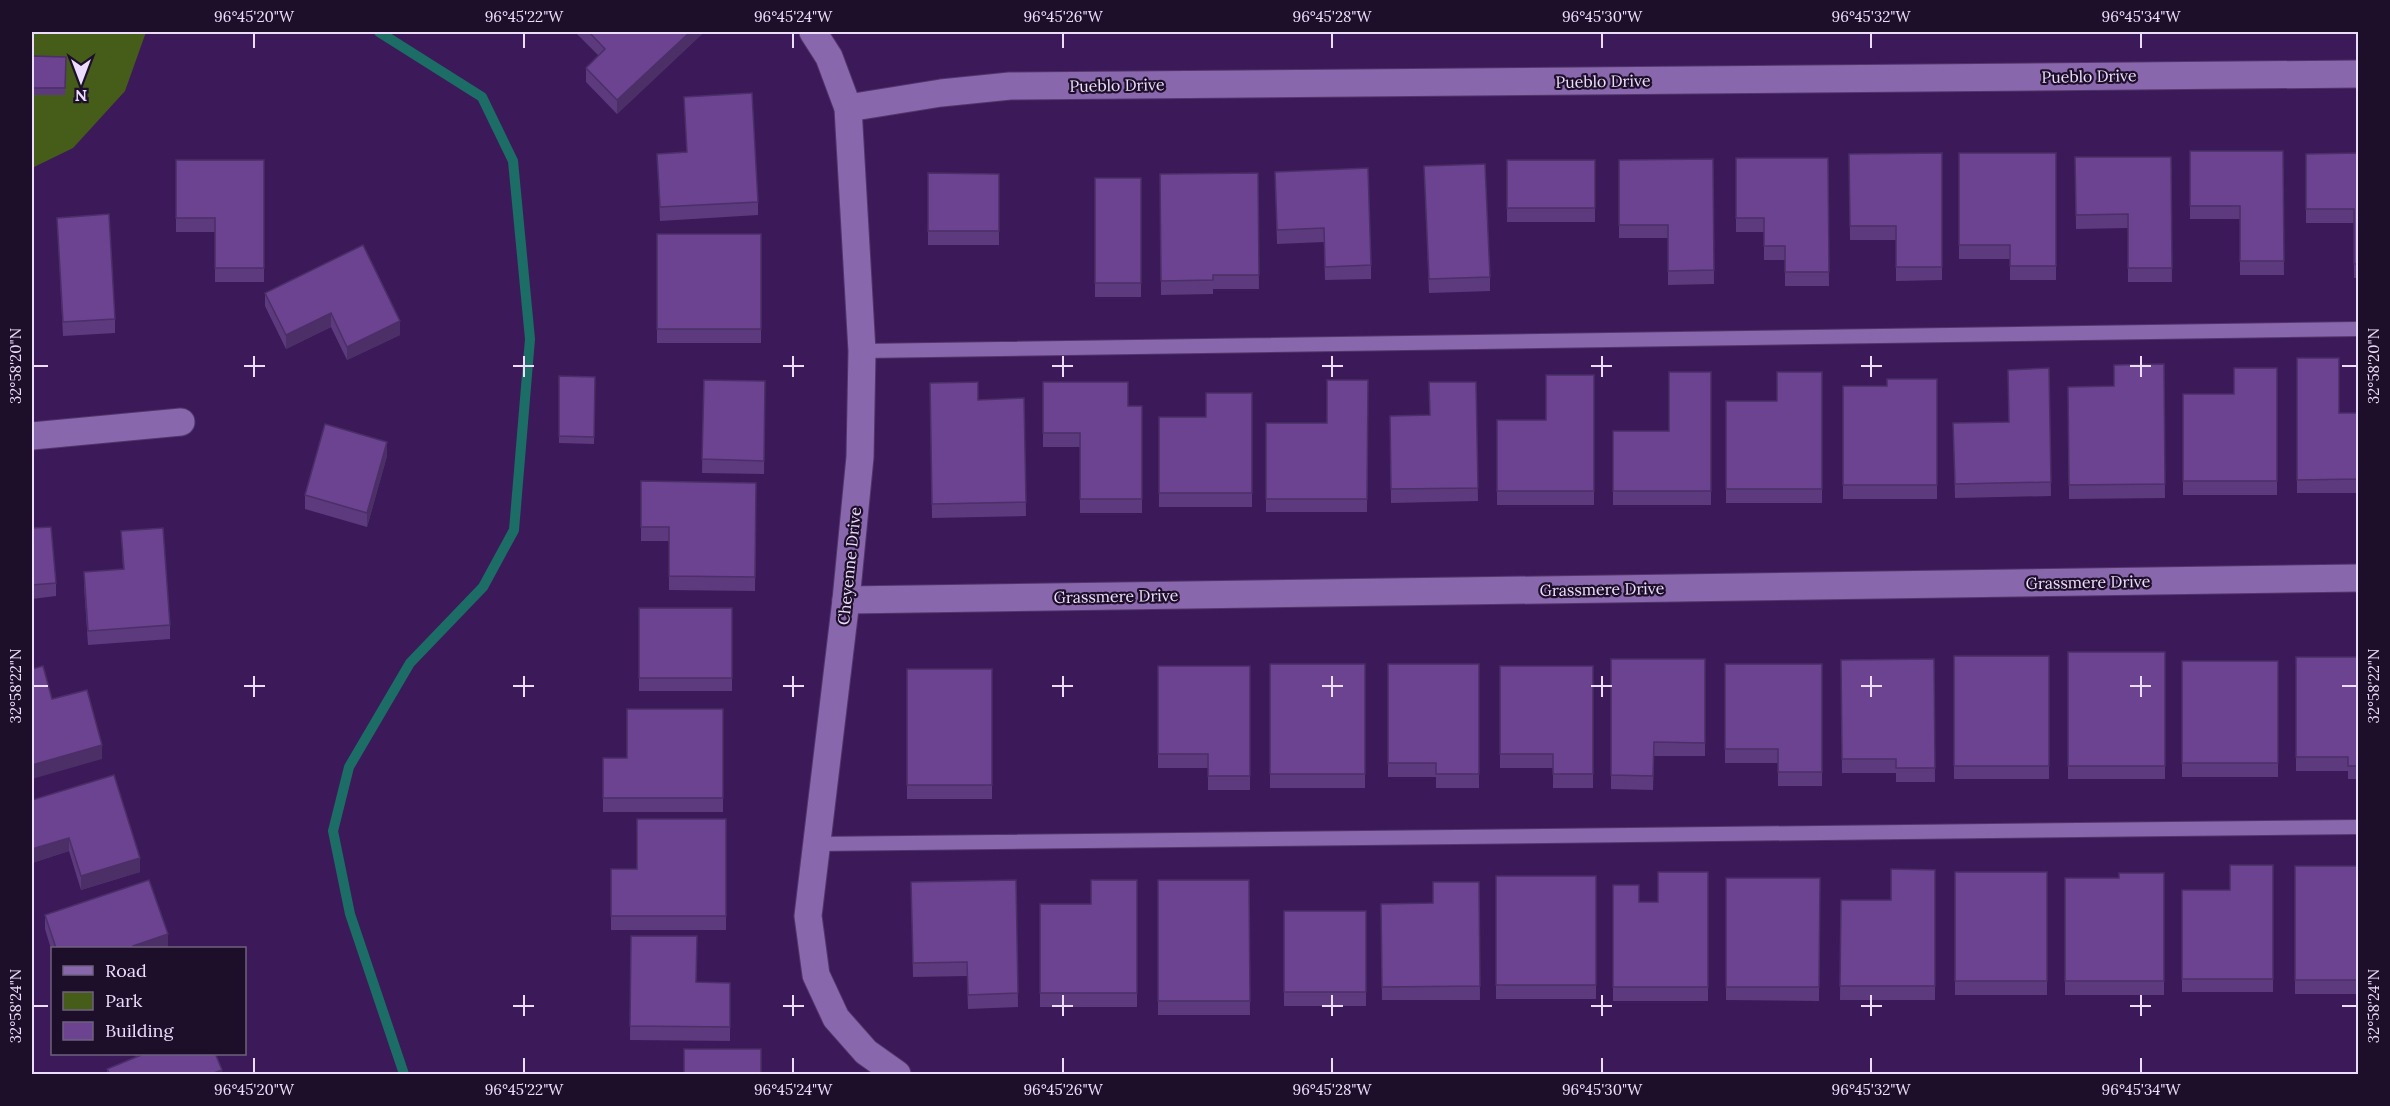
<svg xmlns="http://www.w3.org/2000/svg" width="2390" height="1106" viewBox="0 0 2390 1106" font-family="Lora,serif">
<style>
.green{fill:#465d19}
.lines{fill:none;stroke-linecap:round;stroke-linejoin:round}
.stream{stroke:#1c6d66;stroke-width:10}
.service-casing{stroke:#53356a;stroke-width:16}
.minor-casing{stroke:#53356a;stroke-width:29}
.service{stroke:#8967ac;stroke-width:14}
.minor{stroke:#8967ac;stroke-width:27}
.wall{fill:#5c3a7d}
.shaded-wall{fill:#4b2f66}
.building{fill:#6b4391;stroke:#4b2f66;stroke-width:1.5}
.ticks{fill:none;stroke:#ebddfb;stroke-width:2}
.labels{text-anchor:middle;stroke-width:4.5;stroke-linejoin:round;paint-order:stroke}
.street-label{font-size:16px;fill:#ebddfb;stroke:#1d0f2a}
.neatline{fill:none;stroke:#ebddfb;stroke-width:2}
.ticks-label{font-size:15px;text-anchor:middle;fill:#ebddfb}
</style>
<rect width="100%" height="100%" fill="#3c1a59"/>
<polygon class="green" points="32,32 146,32 125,91 73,148 32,168"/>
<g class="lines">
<polyline class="stream" points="379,32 482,97 513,161 530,339 514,530 483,587 410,663 349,767 333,831 350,914 404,1074"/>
<g class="service-casing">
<g id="service">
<polyline points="862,351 2358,329"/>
<polyline points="815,844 2358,827"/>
</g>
</g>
<g class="minor-casing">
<g id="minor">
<polyline points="813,32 829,57 848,108 862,351 860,457 846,600 808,916 816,975 836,1018 866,1052 897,1074"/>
<polyline points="848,108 941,93 1010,86 2358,74"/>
<polyline points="32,436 181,422"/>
<polyline points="846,600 2358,578"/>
</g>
</g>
<use href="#service" class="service"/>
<use href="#minor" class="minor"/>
</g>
<g class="wall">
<polygon points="575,32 703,32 703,33 617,114 586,82 586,68 599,56"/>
<polygon points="32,56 66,57 65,95 32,95"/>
<polygon points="684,97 758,202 758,215 660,221 657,154 687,152"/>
<polygon points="2190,151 2283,151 2284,275 2240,275 2240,219 2190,219"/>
<polygon points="1942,153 1942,280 1896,281 1896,240 1850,240 1849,154"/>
<polygon points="1959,153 2056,153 2056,280 2010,280 2010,259 1959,259"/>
<polygon points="2358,153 2358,278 2354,278 2354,223 2306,223 2306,154"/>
<polygon points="2075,157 2171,157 2172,282 2128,282 2128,228 2076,229"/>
<polygon points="1736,158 1828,158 1829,286 1785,286 1785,260 1764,260 1764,232 1736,232"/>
<polygon points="1713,159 1714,284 1668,285 1668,238 1619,238 1619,160"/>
<polygon points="176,160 264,160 264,282 215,282 215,232 176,232"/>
<rect x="1507" y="160" width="88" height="62"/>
<polygon points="1424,166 1490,277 1490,291 1429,293"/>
<polygon points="1275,172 1371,265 1371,279 1325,280 1324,242 1277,244"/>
<polygon points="928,173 999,174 999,245 928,245"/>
<polygon points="1258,173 1259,289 1213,289 1213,294 1161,295 1160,174"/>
<rect x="1095" y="178" width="46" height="119"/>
<polygon points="57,218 115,319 115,333 63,336"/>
<rect x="657" y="234" width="104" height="109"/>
<polygon points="265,293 400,335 347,360 331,327 286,349 265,306"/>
<polygon points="2297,358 2339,413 2358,413 2358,493 2297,493"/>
<polygon points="2164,364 2165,498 2069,499 2068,387 2114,386"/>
<polygon points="2049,368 2051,496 1955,498 1953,423 2009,422"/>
<polygon points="2277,368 2277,495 2183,495 2183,394 2234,394"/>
<polygon points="1711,372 1711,505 1613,505 1613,431 1669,431"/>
<polygon points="1822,372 1822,503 1726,503 1726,401 1777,401"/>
<polygon points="1594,375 1594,505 1497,505 1497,420 1546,420"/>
<polygon points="559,376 595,377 594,444 559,443"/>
<polygon points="1937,379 1937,499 1843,499 1843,386 1887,386"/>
<polygon points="704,380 765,381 764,474 702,473"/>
<polygon points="1368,380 1367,512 1266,512 1266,423 1327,423"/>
<polygon points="1043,382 1128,406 1142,406 1142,513 1080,513 1080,447 1043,447"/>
<polygon points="1476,382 1478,501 1391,503 1390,416 1430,415"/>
<polygon points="930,383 978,400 1024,398 1026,516 932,518"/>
<polygon points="1252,393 1252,507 1159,507 1159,417 1206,417"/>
<polygon points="387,456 367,527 305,509 305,495"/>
<polygon points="641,481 756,483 755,591 669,590 669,541 641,541"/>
<polygon points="32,528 56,583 56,596 32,599"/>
<polygon points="121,531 170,625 170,639 88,645 84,586 84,572 123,569"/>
<rect x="639" y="608" width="93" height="83"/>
<rect x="2068" y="652" width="97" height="127"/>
<rect x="1954" y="656" width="95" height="123"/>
<polygon points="2296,657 2358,657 2358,779 2348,779 2348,771 2296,771"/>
<polygon points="1611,659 1705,659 1705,756 1654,756 1653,790 1611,789"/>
<polygon points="1934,659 1935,782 1896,782 1896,773 1842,773 1841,660"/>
<rect x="2182" y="661" width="96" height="116"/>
<rect x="1270" y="664" width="95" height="124"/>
<polygon points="1388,664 1479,664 1479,788 1436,788 1436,777 1388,777"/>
<polygon points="1725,664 1822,664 1822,786 1778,786 1778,763 1725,763"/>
<polygon points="1158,666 1250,666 1250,790 1208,790 1208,768 1158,768"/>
<polygon points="1500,666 1593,666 1593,788 1553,788 1553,768 1500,768"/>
<rect x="907" y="669" width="85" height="130"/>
<polygon points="723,709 723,812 603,812 603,758 627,758"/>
<polygon points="32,800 140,872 81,890 69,851 32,863"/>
<polygon points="726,819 726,930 611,930 611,869 637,869"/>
<polygon points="2273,865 2273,992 2182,992 2182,890 2230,890"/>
<rect x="2295" y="866" width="63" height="128"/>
<polygon points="1935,870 1935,1000 1840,1000 1841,900 1891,900"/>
<polygon points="1708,872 1708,1001 1613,1001 1613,885 1639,902 1658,902"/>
<rect x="1955" y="872" width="92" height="123"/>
<polygon points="2164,873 2164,995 2065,995 2065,878 2119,878"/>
<rect x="1496" y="876" width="100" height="123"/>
<polygon points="1726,878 1820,878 1819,1001 1726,1000"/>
<polygon points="1016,880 1018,1007 968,1009 967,976 913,977 911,882"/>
<polygon points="1137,880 1137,1007 1040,1007 1040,904 1091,904"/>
<polygon points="1158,880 1249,880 1250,1015 1158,1015"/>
<polygon points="1479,882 1480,1000 1382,1000 1381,904 1433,903"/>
<rect x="1284" y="911" width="82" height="95"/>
<polygon points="45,915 168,948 52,948 52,952 45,929"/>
<polygon points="631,936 696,982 730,983 730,1041 630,1040"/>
<polygon points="134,1053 215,1053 222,1074 107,1074 107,1069 136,1057"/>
</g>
<g class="shaded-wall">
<polygon points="690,32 703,32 703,33 617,114 617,100"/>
<polygon points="331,313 331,327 286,349 286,335"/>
<polygon points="400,321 400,335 347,360 347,347"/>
<polygon points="387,442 387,456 367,527 367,513"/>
<polygon points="102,745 102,759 32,779 32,765"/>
<polygon points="69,838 69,851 32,863 32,849"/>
<polygon points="140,858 140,872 81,890 81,876"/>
<polygon points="168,934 168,948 133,948 133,946"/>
<polygon points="222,1070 222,1074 211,1074"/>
</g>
<g class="building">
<polygon points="589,32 690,32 617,100 586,68 605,49"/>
<polygon points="32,56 66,57 65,88 32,88"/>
<polygon points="752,93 758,202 660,207 657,154 687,152 684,97"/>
<polygon points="2190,151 2283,151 2284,261 2240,261 2240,206 2190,206"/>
<polygon points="1942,153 1942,267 1896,267 1896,226 1850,226 1849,154"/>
<polygon points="1959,153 2056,153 2056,266 2010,266 2010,245 1959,245"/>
<polygon points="2358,153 2358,264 2354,264 2354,209 2306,209 2306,154"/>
<polygon points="2075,157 2171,157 2172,268 2128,268 2128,214 2076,215"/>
<polygon points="1736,158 1828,158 1829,272 1785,272 1785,246 1764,246 1764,218 1736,218"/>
<polygon points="1713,159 1714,270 1668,271 1668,225 1619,225 1619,160"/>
<polygon points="176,160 264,160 264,268 215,268 215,218 176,218"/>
<rect x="1507" y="160" width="88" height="48"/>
<polygon points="1485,164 1490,277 1429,279 1424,166"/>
<polygon points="1368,168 1371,265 1325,267 1324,228 1277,230 1275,172"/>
<polygon points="928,173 999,174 999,231 928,231"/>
<polygon points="1258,173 1259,275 1213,275 1213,280 1161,281 1160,174"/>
<rect x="1095" y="178" width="46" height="105"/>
<polygon points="109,214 115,319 63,322 57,218"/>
<rect x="657" y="234" width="104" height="95"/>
<polygon points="363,245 400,321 347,347 331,313 286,335 265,293"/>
<polygon points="2297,358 2339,358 2339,413 2358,413 2358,479 2297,480"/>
<polygon points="2164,364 2165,484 2069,485 2068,387 2114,386 2114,365"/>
<polygon points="2049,368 2051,482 1955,484 1953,423 2009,422 2008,370"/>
<polygon points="2234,368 2277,368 2277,481 2183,481 2183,394 2234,394"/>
<polygon points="1669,372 1711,372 1711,491 1613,491 1613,431 1669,431"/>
<polygon points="1777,372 1822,372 1822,489 1726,489 1726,401 1777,401"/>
<polygon points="1546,375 1594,375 1594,491 1497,491 1497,420 1546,420"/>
<polygon points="559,376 595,377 594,437 559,436"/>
<polygon points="1887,379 1937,379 1937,485 1843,485 1843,386 1887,386"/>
<polygon points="704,380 765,381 764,461 702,459"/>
<polygon points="1327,380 1368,380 1367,499 1266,499 1266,423 1327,423"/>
<polygon points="978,382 978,400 1024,398 1026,502 932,504 930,383"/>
<polygon points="1043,382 1128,382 1128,406 1142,406 1142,499 1080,499 1080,433 1043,433"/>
<polygon points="1429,382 1476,382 1478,488 1391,489 1390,416 1430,415"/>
<polygon points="1206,393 1252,393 1252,493 1159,493 1159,417 1206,417"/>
<polygon points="325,424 387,442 367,513 305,495"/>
<polygon points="641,481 756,483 755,577 669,576 669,527 641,527"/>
<polygon points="51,527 56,583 32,585 32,528"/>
<polygon points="163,528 170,625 88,631 84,572 124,569 121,531"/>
<rect x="639" y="608" width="93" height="70"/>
<rect x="2068" y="652" width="97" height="114"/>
<rect x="1954" y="656" width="95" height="110"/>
<polygon points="2296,657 2358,657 2358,766 2348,766 2348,757 2296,757"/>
<polygon points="1611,659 1705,659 1705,743 1654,742 1653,776 1611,775"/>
<polygon points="1934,659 1935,768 1896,768 1896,759 1842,759 1841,660"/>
<rect x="2182" y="661" width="96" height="102"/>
<rect x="1270" y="664" width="95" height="110"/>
<polygon points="1388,664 1479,664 1479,774 1436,774 1436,763 1388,763"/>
<polygon points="1725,664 1822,664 1822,772 1778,772 1778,749 1725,749"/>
<polygon points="43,666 52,699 87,690 102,745 32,765 32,669"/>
<polygon points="1158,666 1250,666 1250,776 1208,776 1208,754 1158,754"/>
<polygon points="1500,666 1593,666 1593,774 1553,774 1553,754 1500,754"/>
<rect x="907" y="669" width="85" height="116"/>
<polygon points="627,709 723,709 723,798 603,798 603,758 627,758"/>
<polygon points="114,775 140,858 81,876 69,838 32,849 32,800"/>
<polygon points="637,819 726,819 726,916 611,916 611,869 637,869"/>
<polygon points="2230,865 2273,865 2273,979 2182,979 2182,890 2230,890"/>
<rect x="2295" y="866" width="63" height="114"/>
<polygon points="1891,869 1935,870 1935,986 1840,986 1841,900 1891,900"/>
<polygon points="1658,872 1708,872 1708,987 1613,987 1613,885 1639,885 1639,902 1658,902"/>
<rect x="1955" y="872" width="92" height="109"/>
<polygon points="2119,873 2164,873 2164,981 2065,981 2065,878 2119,878"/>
<rect x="1496" y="876" width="100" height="109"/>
<polygon points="1726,878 1820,878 1819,987 1726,987"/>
<polygon points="149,880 168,934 133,946 134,948 56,948 45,915"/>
<polygon points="1016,880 1018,993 968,995 967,962 913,963 911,882"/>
<polygon points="1091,880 1137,880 1137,993 1040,993 1040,904 1091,904"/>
<polygon points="1158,880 1249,880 1250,1001 1158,1001"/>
<polygon points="1433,882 1479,882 1480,986 1382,987 1381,904 1433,903"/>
<rect x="1284" y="911" width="82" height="81"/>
<polygon points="631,936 697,936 696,982 730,983 730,1027 630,1026"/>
<rect x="684" y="1049" width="77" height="25"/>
<polygon points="140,1053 215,1053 222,1070 211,1074 110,1074 107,1069 141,1055"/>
</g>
<path class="ticks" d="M254 33V48M524 33V48M793 33V48M1063 33V48M1332 33V48M1602 33V48M1871 33V48M2141 33V48M254 356V377M524 356V377M793 356V377M1063 356V377M1332 356V377M1602 356V377M1871 356V377M2141 356V377M33 366H48M244 366H265M513 366H534M783 366H804M1052 366H1073M1322 366H1343M1591 366H1612M1861 366H1882M2130 366H2151M2342 366H2357M254 676V697M524 676V697M793 676V697M1063 676V697M1332 676V697M1602 676V697M1871 676V697M2141 676V697M33 686H48M244 686H265M513 686H534M783 686H804M1052 686H1073M1322 686H1343M1591 686H1612M1861 686H1882M2130 686H2151M2342 686H2357M524 995V1016M793 995V1016M1063 995V1016M1332 995V1016M1602 995V1016M1871 995V1016M2141 995V1016M33 1006H48M513 1006H534M783 1006H804M1052 1006H1073M1322 1006H1343M1591 1006H1612M1861 1006H1882M2130 1006H2151M2342 1006H2357M254 1058V1073M524 1058V1073M793 1058V1073M1063 1058V1073M1332 1058V1073M1602 1058V1073M1871 1058V1073M2141 1058V1073"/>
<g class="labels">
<g class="street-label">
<text transform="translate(2089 76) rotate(-1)" y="6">Pueblo Drive</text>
<text transform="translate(1603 81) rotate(-1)" y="6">Pueblo Drive</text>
<text transform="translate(1117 85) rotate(-1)" y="6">Pueblo Drive</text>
<text transform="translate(849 566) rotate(-84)" y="6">Cheyenne Drive</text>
<text transform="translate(2088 582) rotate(-1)" y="6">Grassmere Drive</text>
<text transform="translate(1602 589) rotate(-1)" y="6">Grassmere Drive</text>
<text transform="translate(1116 596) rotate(-1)" y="6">Grassmere Drive</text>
</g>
</g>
<rect width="2390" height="1106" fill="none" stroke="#1d0f2a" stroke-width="66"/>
<rect x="51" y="947" width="195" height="108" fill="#1d0f2a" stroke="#6f617e" stroke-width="1.5"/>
<rect x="63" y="966" width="30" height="9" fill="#8967ac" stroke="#6f617e" stroke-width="1.5"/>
<text x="105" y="977" font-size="18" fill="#ebddfb">Road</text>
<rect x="63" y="992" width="30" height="18" fill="#465d19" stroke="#6f617e" stroke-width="1.5"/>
<text x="105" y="1007" font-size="18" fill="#ebddfb">Park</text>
<rect x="63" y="1022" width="30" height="18" fill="#6b4391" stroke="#6f617e" stroke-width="1.5"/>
<text x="105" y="1037" font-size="18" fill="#ebddfb">Building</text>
<g transform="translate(81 81) rotate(180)" stroke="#1d0f2a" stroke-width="4.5" paint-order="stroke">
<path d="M0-4.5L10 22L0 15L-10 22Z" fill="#ebddfb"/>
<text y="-9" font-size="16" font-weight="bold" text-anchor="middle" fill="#ebddfb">N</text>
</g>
<rect x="33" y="33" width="2324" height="1040" class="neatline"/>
<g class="ticks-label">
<text x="254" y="22">96°45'20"W</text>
<text x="524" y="22">96°45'22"W</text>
<text x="793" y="22">96°45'24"W</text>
<text x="1063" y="22">96°45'26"W</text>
<text x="1332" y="22">96°45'28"W</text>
<text x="1602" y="22">96°45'30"W</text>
<text x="1871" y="22">96°45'32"W</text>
<text x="2141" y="22">96°45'34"W</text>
<text transform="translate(2374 366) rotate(-90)" y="5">32°58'20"N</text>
<text transform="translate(16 366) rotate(-90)" y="5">32°58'20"N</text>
<text transform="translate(2374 686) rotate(-90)" y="5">32°58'22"N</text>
<text transform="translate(16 686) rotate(-90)" y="5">32°58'22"N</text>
<text transform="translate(2374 1006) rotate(-90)" y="5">32°58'24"N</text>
<text transform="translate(16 1006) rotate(-90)" y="5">32°58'24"N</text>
<text x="254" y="1095">96°45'20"W</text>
<text x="524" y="1095">96°45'22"W</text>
<text x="793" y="1095">96°45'24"W</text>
<text x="1063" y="1095">96°45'26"W</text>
<text x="1332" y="1095">96°45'28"W</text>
<text x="1602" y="1095">96°45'30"W</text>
<text x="1871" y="1095">96°45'32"W</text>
<text x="2141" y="1095">96°45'34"W</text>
</g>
</svg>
